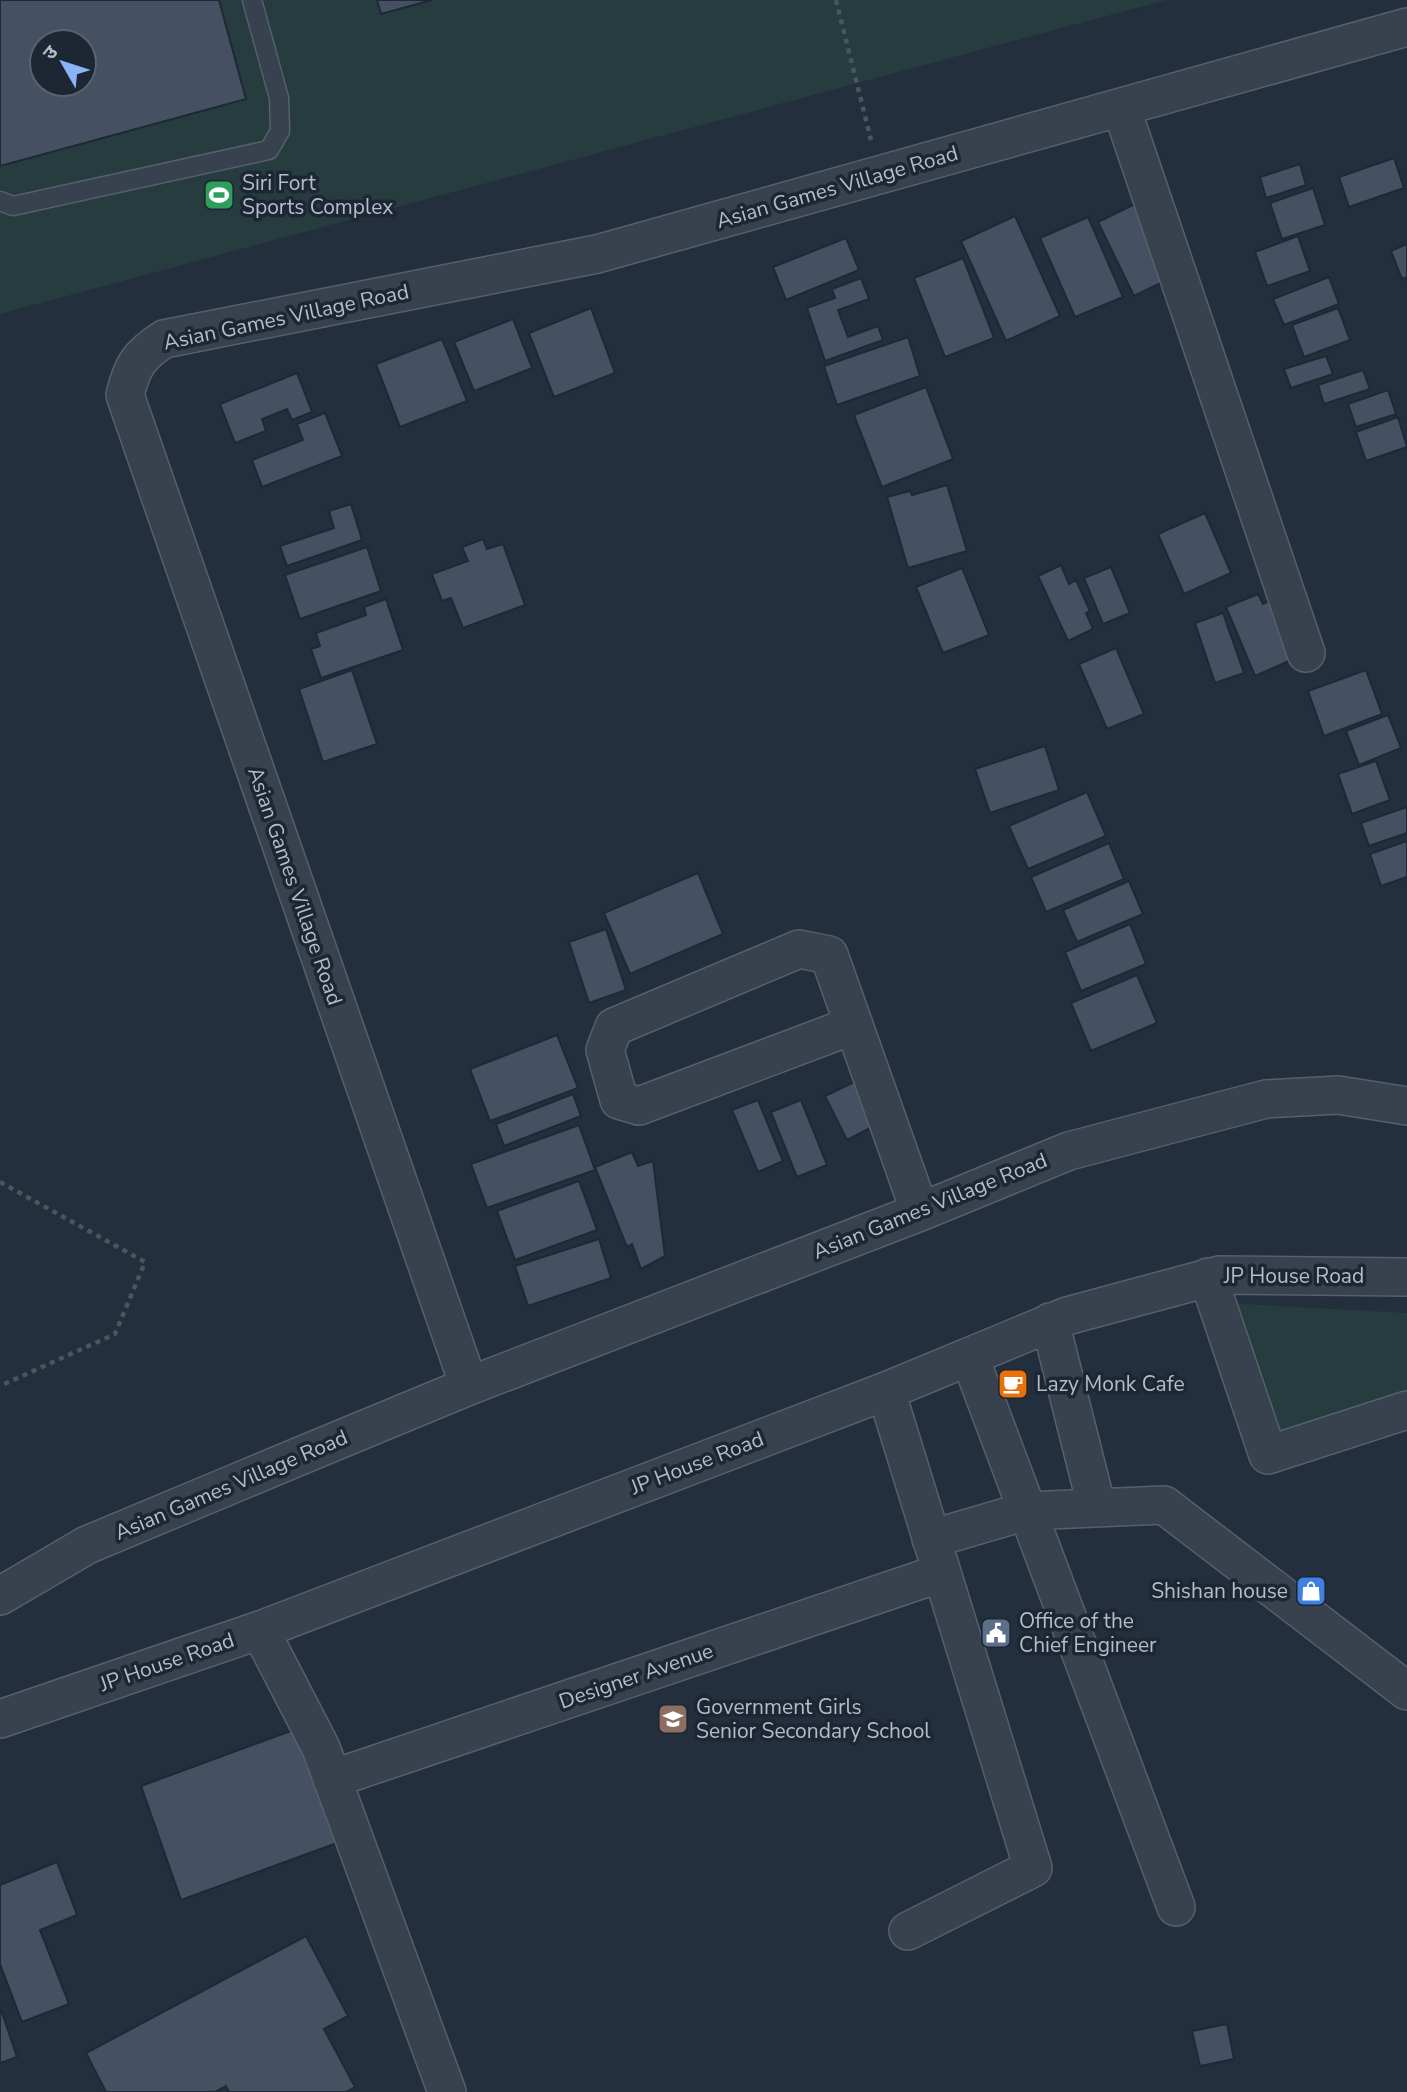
<svg xmlns="http://www.w3.org/2000/svg" width="1407" height="2092" viewBox="0 0 1407 2092" font-family="'Nunito Sans','Noto Sans Devanagari',sans-serif">
  <style>
    .green { fill: #263c3f; fill-rule: evenodd }
    .building { fill: #455162; stroke: #1f2835; stroke-width: 2; fill-rule: evenodd }
    .lines { fill: none; stroke-linecap: round; stroke-linejoin: round }
    .service-casing { stroke: #565f6c; stroke-width: 21 }
    .minor-casing { stroke: #565f6c; stroke-width: 40 }
    .path { stroke: #44595c; stroke-width: 4.5; stroke-dasharray: 5 5; stroke-linecap: butt }
    .service { stroke: #38414e; stroke-width: 18 }
    .minor { stroke: #38414e; stroke-width: 37 }
    .labels { text-anchor: middle; dominant-baseline: central; stroke-width: 7; stroke-linejoin: round; paint-order: stroke }
    .poi-label { font-size: 21px; fill: #b4bcc9; stroke: #1d2633; text-anchor: start }
    .street-label { font-size: 21px; fill: #b4bcc9; stroke: #1d2633 }
  </style>
  <rect width="100%" height="100%" fill="#242f3e"/>
  <path class="green" d="M 0,0 L 1166,0 L 0,314 ZM 42,42 L 84,42 L 84,84 L 42,84 Z
    M 1227,1303 L 1407,1313 L 1407,1396 L 1274,1445 Z"/>
  <path class="building" d="M 0,0 L 219,0 L 246,99 L 0,166 ZM 42,42 L 84,42 L 84,84 L 42,84 Z
    M 377,0 L 432,0 L 381,14 Z
    M 1394,158 L 1404,188 L 1349,207 L 1339,177 Z
    M 1300,164 L 1306,185 L 1266,198 L 1260,177 Z
    M 1313,188 L 1325,225 L 1282,239 L 1270,203 Z
    M 1137,203 L 1173,277 L 1134,296 L 1098,222 Z
    M 1015,216 L 1060,316 L 1006,341 L 961,241 Z
    M 1088,217 L 1123,297 L 1075,317 L 1040,238 Z
    M 1298,236 L 1310,271 L 1267,286 L 1255,252 Z
    M 846,238 L 859,270 L 786,300 L 773,267 Z
    M 1407,244 L 1407,277 L 1402,279 L 1391,251 Z
    M 963,258 L 994,338 L 945,357 L 914,278 Z
    M 1329,277 L 1339,304 L 1284,325 L 1273,299 Z
    M 861,278 L 869,299 L 838,310 L 848,337 L 878,326 L 883,340 L 825,361 L 807,308 L 835,298 L 832,289 Z
    M 591,308 L 615,373 L 554,397 L 529,333 Z
    M 1338,308 L 1350,340 L 1304,357 L 1292,325 Z
    M 513,319 L 532,368 L 474,391 L 454,342 Z
    M 908,337 L 920,376 L 837,405 L 824,366 Z
    M 442,339 L 467,401 L 400,427 L 376,364 Z
    M 1326,356 L 1333,374 L 1291,388 L 1284,369 Z
    M 1363,370 L 1370,389 L 1324,404 L 1318,385 Z
    M 297,373 L 312,412 L 292,420 L 287,409 L 262,419 L 266,431 L 235,443 L 220,404 Z
    M 926,387 L 953,459 L 882,487 L 854,415 Z
    M 1388,390 L 1396,414 L 1356,427 L 1348,404 Z
    M 325,413 L 342,456 L 262,487 L 252,460 L 303,440 L 297,424 Z
    M 1398,417 L 1407,447 L 1366,461 L 1356,432 Z
    M 947,485 L 967,551 L 908,568 L 887,497 L 910,491 L 912,495 Z
    M 351,504 L 362,540 L 287,566 L 280,546 L 334,528 L 329,511 Z
    M 1205,513 L 1231,573 L 1184,594 L 1158,534 Z
    M 483,539 L 487,549 L 503,544 L 525,605 L 463,628 L 451,598 L 442,601 L 432,574 L 468,561 L 462,547 Z
    M 367,547 L 381,591 L 300,619 L 285,575 Z
    M 1061,565 L 1069,584 L 1076,580 L 1090,611 L 1086,613 L 1093,629 L 1068,641 L 1038,576 Z
    M 1111,567 L 1130,613 L 1103,624 L 1084,578 Z
    M 962,568 L 989,635 L 943,653 L 916,587 Z
    M 1258,594 L 1263,604 L 1272,600 L 1298,657 L 1255,676 L 1226,607 Z
    M 386,599 L 403,650 L 321,678 L 311,649 L 320,646 L 316,633 L 366,615 L 364,607 Z
    M 1223,613 L 1244,673 L 1215,683 L 1195,623 Z
    M 1116,648 L 1144,714 L 1107,729 L 1079,664 Z
    M 352,670 L 377,744 L 323,762 L 299,689 Z
    M 1366,670 L 1382,714 L 1324,736 L 1308,691 Z
    M 1388,715 L 1401,748 L 1359,765 L 1346,731 Z
    M 1045,746 L 1059,790 L 990,813 L 975,769 Z
    M 1376,761 L 1390,800 L 1352,814 L 1338,774 Z
    M 1087,792 L 1106,836 L 1028,869 L 1009,826 Z
    M 1407,807 L 1407,833 L 1369,846 L 1361,823 Z
    M 1407,841 L 1407,877 L 1381,886 L 1370,854 Z
    M 1109,843 L 1124,879 L 1046,912 L 1031,877 Z
    M 698,873 L 723,934 L 630,974 L 604,913 Z
    M 1129,881 L 1143,914 L 1077,942 L 1063,910 Z
    M 1130,924 L 1146,964 L 1081,991 L 1065,952 Z
    M 606,929 L 626,990 L 589,1003 L 569,942 Z
    M 1137,975 L 1157,1023 L 1091,1051 L 1071,1003 Z
    M 557,1035 L 578,1088 L 490,1121 L 470,1069 Z
    M 856,1081 L 878,1124 L 847,1140 L 825,1096 Z
    M 573,1094 L 581,1116 L 504,1146 L 496,1124 Z
    M 758,1100 L 783,1161 L 758,1172 L 732,1110 Z
    M 801,1100 L 827,1165 L 797,1177 L 771,1112 Z
    M 579,1125 L 595,1170 L 487,1208 L 471,1164 Z
    M 632,1152 L 638,1166 L 653,1161 L 665,1256 L 641,1269 L 632,1244 L 627,1247 L 595,1167 Z
    M 579,1181 L 597,1230 L 515,1260 L 497,1211 Z
    M 599,1239 L 611,1278 L 528,1306 L 515,1266 Z
    M 296,1729 L 337,1843 L 181,1900 L 141,1786 Z
    M 57,1862 L 77,1915 L 40,1930 L 69,2004 L 22,2022 L 0,1964 L 0,1885 Z
    M 306,1936 L 348,2016 L 324,2029 L 355,2087 L 346,2092 L 229,2092 L 226,2086 L 215,2092 L 106,2092 L 86,2053 Z
    M 0,2007 L 17,2057 L 0,2063 Z
    M 1227,2024 L 1234,2059 L 1200,2066 L 1192,2031 Z"/>
  <g class="lines">
    <g class="service-casing">
      <path id="service" d="M 0,201 L 13,206 L 269,150 L 280,131 L 279,98 L 252,0"/>
    </g>
    <g class="minor-casing">
      <path id="minor" d="M 1121,107 L 1306,653
        M 854,1025 L 639,1106 L 619,1100 L 605,1050 L 614,1027 L 799,949 L 829,955 L 920,1212
        M 1208,1277 L 1268,1455 L 1407,1410
        M 1050,1322 L 1097,1508
        M 970,1358 L 1176,1907
        M 469,1386 L 125,395 C 132,366 139,355 164,339 L 597,254 L 1407,27
        M 886,1391 L 1033,1868 L 908,1931
        M 931,1539 L 1026,1511 L 1164,1505 L 1407,1691
        M 0,1596 L 87,1545 L 300,1456 L 469,1386 L 920,1212 L 1069,1151 L 1266,1099 L 1338,1095 L 1407,1106
        M 260,1630 L 321,1748 L 447,2092
        M 0,1719 L 260,1630 L 886,1391 L 1067,1316 L 1219,1275 L 1407,1277
        M 332,1779 L 941,1573"/>
    </g>
    <path class="path" d="M 836,0 L 871,140
      M 0,1182 L 145,1262 L 115,1334 L 0,1386"/>
    <use href="#service" class="service"/>
    <use href="#minor" class="minor"/>
  </g>
  <defs>
    <g id="stadium-square" transform="scale(1.575)"><rect x="-9" y="-9" width="18" height="18" rx="4" fill="#2e9e5b" stroke="#1d2633"/><path d="M0-5a6.5 5 0 1 0 0 10a6.5 5 0 1 0 0-10ZM-3.5-1.8h7v3.6h-7Z" fill="#fff"/></g>
    <g id="cafe-square" transform="scale(1.575)"><rect x="-9" y="-9" width="18" height="18" rx="4" fill="#e8710a" stroke="#1d2633"/><path d="M-5.5-4.5H6V0H3Q3 3.5 0 3.5H-2.5Q-5.5 3.5-5.5 0ZM3-3.2v2h1.7v-2ZM-6 4.5H4V6H-6Z" fill="#fff"/></g>
    <g id="shop-square" transform="scale(1.575)"><rect x="-9" y="-9" width="18" height="18" rx="4" fill="#3f7fe0" stroke="#1d2633"/><path d="M-5-2.5h2.3a2.7 3.5 0 0 1 5.4 0H5L5.5 6h-11ZM-1.5-2.5h3a1.5 2.3 0 0 0-3 0Z" fill="#fff"/></g>
    <g id="civic-square" transform="scale(1.575)"><rect x="-9" y="-9" width="18" height="18" rx="4" fill="#5c6f8a" stroke="#1d2633"/><path d="M-.6-6.5H3V-4.5H.6V-3L4-1V1h2V6H-6V1h2V-1L-.6-3ZM-1.2 2.5V6h2.4V2.5Z" fill="#fff"/></g>
    <g id="school-square" transform="scale(1.575)"><rect x="-9" y="-9" width="18" height="18" rx="4" fill="#8d6e63" stroke="#1d2633"/><path d="M0-5L7-2L0 1L-7-2ZM-4 1L0 2.5L4 1V4Q0 6-4 4Z" fill="#fff"/></g>
  </defs>
  <g fill-rule="evenodd">
    <use href="#stadium-square" x="219" y="195"/>
    <use href="#cafe-square" x="1013" y="1384"/>
    <use href="#shop-square" x="1311" y="1591"/>
    <use href="#civic-square" x="996" y="1633"/>
    <use href="#school-square" x="673" y="1719"/>
  </g>
  <g class="labels">
    <g class="poi-label">
      <text x="242" y="183">Siri Fort<tspan x="242" dy="24">Sports Complex</tspan></text>
      <text x="1036" y="1384">Lazy Monk Cafe</text>
      <text x="1288" y="1591" text-anchor="end">Shishan house</text>
      <text x="1019" y="1621">Office of the<tspan x="1019" dy="24">Chief Engineer</tspan></text>
      <text x="696" y="1707">Government Girls<tspan x="696" dy="24">Senior Secondary School</tspan></text>
    </g>
    <g class="street-label">
      <text transform="translate(837 187) rotate(-16)">Asian Games Village Road</text>
      <text transform="translate(286 317) rotate(-12)">Asian Games Village Road</text>
      <text transform="translate(295 886) rotate(71)">Asian Games Village Road</text>
      <text transform="translate(930 1206) rotate(-22)">Asian Games Village Road</text>
      <text x="1294" y="1276">JP House Road</text>
      <text transform="translate(697 1463) rotate(-21)">JP House Road</text>
      <text transform="translate(231 1485) rotate(-23)">Asian Games Village Road</text>
      <text transform="translate(167 1662) rotate(-19)">JP House Road</text>
      <text transform="translate(636 1676) rotate(-19)">Designer Avenue</text>
    </g>
  </g>
  <g transform="translate(63 63) rotate(309)"><circle r="33" fill="#1d2633" stroke="#59626f" stroke-width="2"/>
  <path d="M0-5L12 26L0 18L-12 26Z" fill="#8ab4f8"/>
  <text y="-10" font-size="19" font-weight="bold" text-anchor="middle" fill="#b4bcc9">उ</text>
  </g>
</svg>
